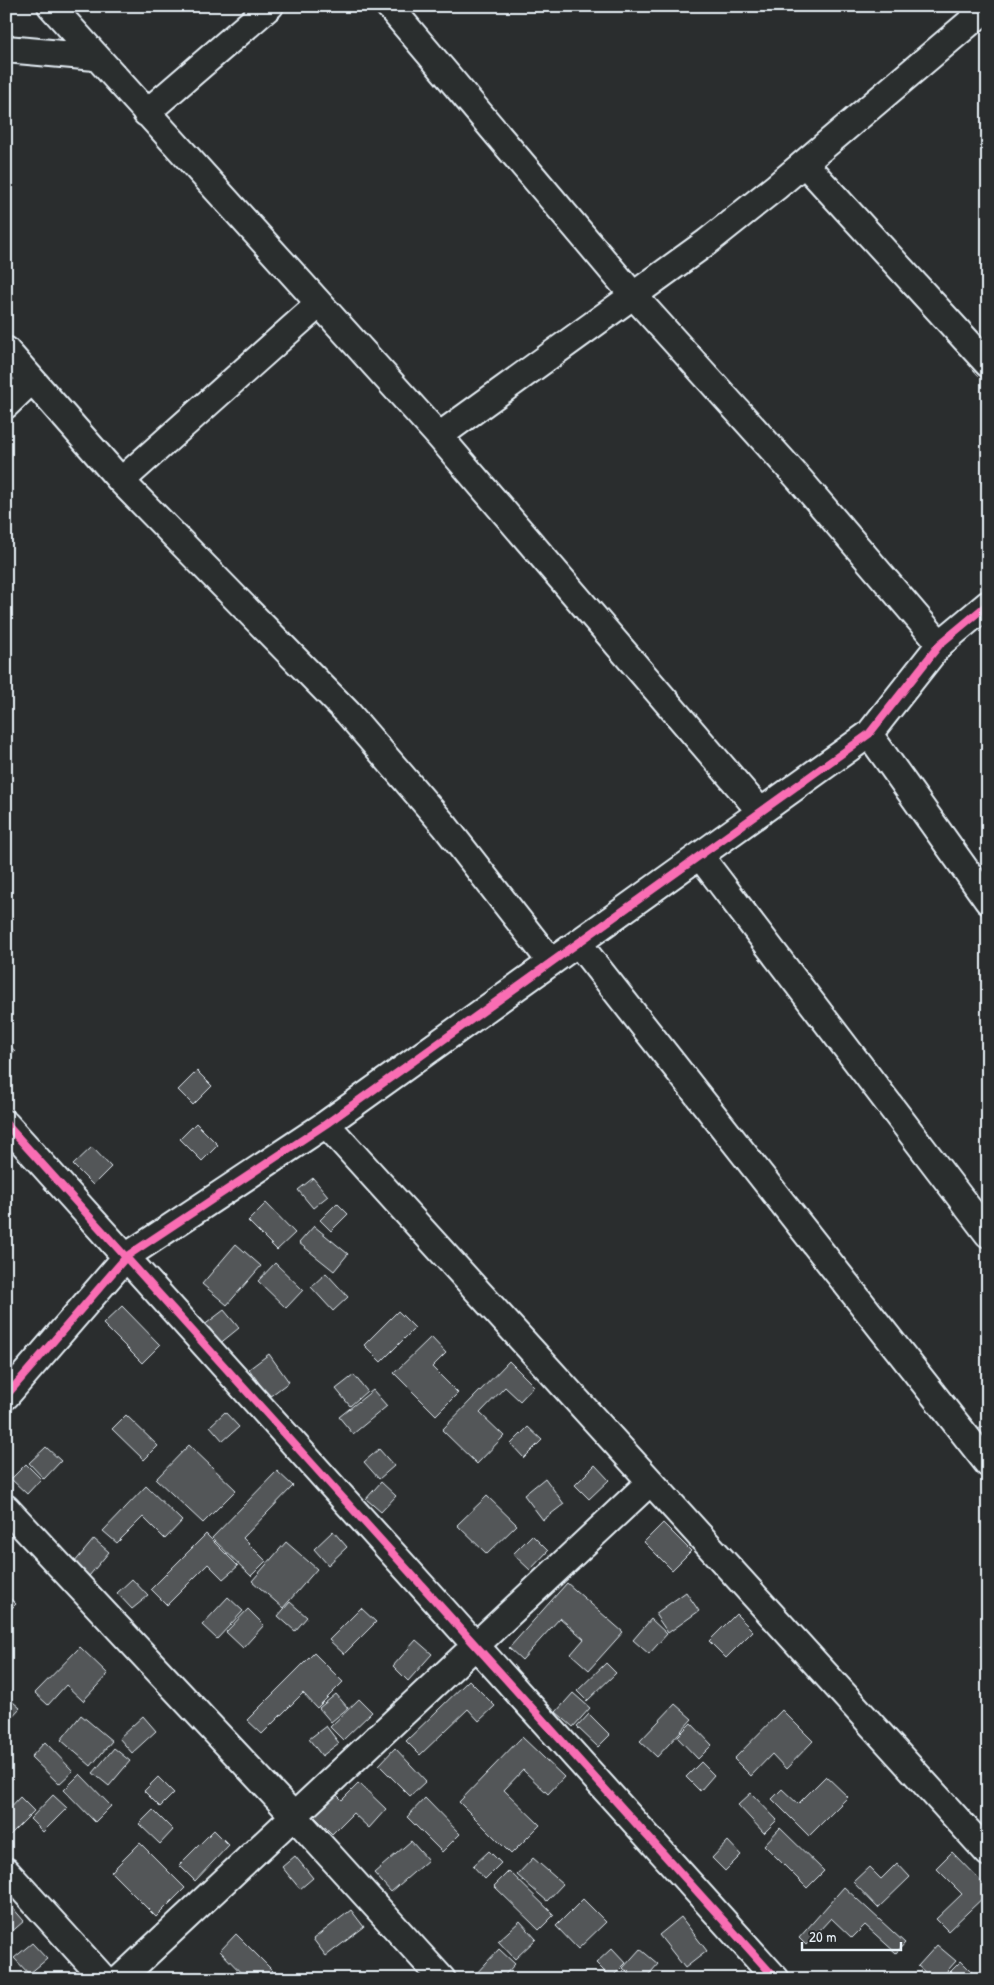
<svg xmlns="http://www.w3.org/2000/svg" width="994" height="1985" viewBox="0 0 994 1985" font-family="'Patrick Hand',sans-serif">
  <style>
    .building { fill: #535759; stroke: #e8f1f8 }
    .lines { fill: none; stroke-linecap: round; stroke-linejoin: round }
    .minor-casing { stroke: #e8f1f8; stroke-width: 30 }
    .minor { stroke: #2a2d2e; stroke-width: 26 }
    .cycleway-casing { stroke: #2a2d2e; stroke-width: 11 }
    .cycleway { stroke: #f96db3; stroke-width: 8 }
  </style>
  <rect width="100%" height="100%" fill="#2a2d2e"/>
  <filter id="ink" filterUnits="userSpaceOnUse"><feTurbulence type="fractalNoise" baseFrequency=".02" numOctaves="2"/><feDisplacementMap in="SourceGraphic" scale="10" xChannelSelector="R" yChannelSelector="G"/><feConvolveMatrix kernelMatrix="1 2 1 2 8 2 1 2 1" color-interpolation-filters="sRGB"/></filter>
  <g filter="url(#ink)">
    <path class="building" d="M 6,1041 L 15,1051 L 6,1060 Z
      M 197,1071 L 212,1086 L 193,1105 L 178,1090 Z
      M 196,1123 L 218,1145 L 202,1161 L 180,1139 Z
      M 92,1147 L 111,1167 L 93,1185 L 73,1165 Z
      M 313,1178 L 328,1196 L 313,1208 L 298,1190 Z
      M 266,1203 L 295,1233 L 277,1250 L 248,1221 Z
      M 337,1203 L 348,1214 L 331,1231 L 320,1220 Z
      M 314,1226 L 348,1254 L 334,1271 L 299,1243 Z
      M 236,1244 L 261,1266 L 227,1305 L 202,1284 Z
      M 275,1263 L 303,1290 L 286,1308 L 258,1281 Z
      M 326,1273 L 348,1297 L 333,1311 L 311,1287 Z
      M 122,1306 L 160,1345 L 142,1363 L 103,1324 Z
      M 224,1310 L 239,1328 L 218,1345 L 203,1326 Z
      M 398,1311 L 415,1328 L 381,1362 L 364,1345 Z
      M 431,1337 L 446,1353 L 432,1367 L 458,1393 L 436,1415 L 394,1373 Z
      M 269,1354 L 289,1382 L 269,1397 L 249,1369 Z
      M 509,1361 L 534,1386 L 520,1401 L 505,1387 L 480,1413 L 504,1436 L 477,1464 L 442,1430 Z
      M 354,1375 L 367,1391 L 350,1406 L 336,1389 Z
      M 373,1390 L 387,1406 L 353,1434 L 339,1417 Z
      M 225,1412 L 239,1427 L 223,1441 L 210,1426 Z
      M 126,1415 L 158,1446 L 144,1460 L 112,1429 Z
      M 528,1427 L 542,1440 L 524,1458 L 511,1444 Z
      M 189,1445 L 236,1490 L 203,1523 L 156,1479 Z
      M 46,1447 L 61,1461 L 44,1479 L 29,1463 Z
      M 379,1449 L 394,1466 L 379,1479 L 364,1462 Z
      M 26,1464 L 41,1479 L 27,1494 L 11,1479 Z
      M 595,1465 L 609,1480 L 589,1499 L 575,1485 Z
      M 277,1471 L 293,1486 L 243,1538 L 266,1561 L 251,1576 L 212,1538 Z
      M 545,1478 L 564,1504 L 543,1520 L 524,1495 Z
      M 381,1482 L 396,1496 L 381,1512 L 366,1499 Z
      M 146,1486 L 182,1521 L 165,1539 L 143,1517 L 117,1543 L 103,1531 Z
      M 487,1496 L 517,1525 L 487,1554 L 457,1525 Z
      M 663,1523 L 691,1551 L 672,1570 L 644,1542 Z
      M 333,1531 L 347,1547 L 328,1565 L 314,1549 Z
      M 206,1534 L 238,1566 L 223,1579 L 208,1564 L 167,1605 L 151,1589 Z
      M 532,1535 L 548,1551 L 530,1570 L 513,1554 Z
      M 94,1539 L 109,1552 L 89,1576 L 74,1563 Z
      M 286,1542 L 317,1569 L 283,1608 L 252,1581 Z
      M 132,1579 L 148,1596 L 132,1609 L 117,1593 Z
      M 567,1583 L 623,1632 L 589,1670 L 571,1654 L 584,1639 L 560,1618 L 522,1660 L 509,1648 Z
      M 686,1592 L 699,1611 L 668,1633 L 655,1614 Z
      M 6,1594 L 16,1604 L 6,1614 Z
      M 228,1597 L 243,1611 L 217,1639 L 202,1625 Z
      M 290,1602 L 307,1617 L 295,1631 L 278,1616 Z
      M 361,1608 L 376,1622 L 344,1654 L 329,1640 Z
      M 248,1609 L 264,1625 L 243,1648 L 226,1632 Z
      M 736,1614 L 753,1631 L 726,1658 L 709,1641 Z
      M 651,1619 L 667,1634 L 649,1654 L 633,1640 Z
      M 416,1640 L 432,1654 L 408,1681 L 393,1666 Z
      M 80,1647 L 108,1674 L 83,1701 L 66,1685 L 48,1705 L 35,1693 Z
      M 314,1653 L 343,1682 L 317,1708 L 303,1693 L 262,1734 L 247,1720 Z
      M 606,1663 L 616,1673 L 587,1701 L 577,1691 Z
      M 469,1680 L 495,1706 L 479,1721 L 468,1709 L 420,1755 L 406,1741 Z
      M 573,1693 L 590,1708 L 573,1727 L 556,1712 Z
      M 336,1694 L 348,1708 L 331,1722 L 319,1708 Z
      M 6,1696 L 20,1708 L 6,1723 Z
      M 359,1699 L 372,1712 L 343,1740 L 330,1727 Z
      M 675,1704 L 692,1719 L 657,1757 L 640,1741 Z
      M 782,1710 L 813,1741 L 786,1769 L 772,1754 L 751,1776 L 734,1759 Z
      M 589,1714 L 610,1735 L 598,1747 L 577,1727 Z
      M 81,1715 L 112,1741 L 91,1766 L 61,1740 Z
      M 143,1716 L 156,1731 L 132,1753 L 119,1738 Z
      M 691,1723 L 712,1745 L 698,1759 L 677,1737 Z
      M 326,1726 L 339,1743 L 322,1756 L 309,1739 Z
      M 522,1737 L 564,1777 L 548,1794 L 523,1770 L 504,1790 L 540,1825 L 511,1854 L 459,1802 Z
      M 45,1742 L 73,1771 L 59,1784 L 31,1757 Z
      M 114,1748 L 130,1761 L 109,1786 L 93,1773 Z
      M 395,1748 L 426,1781 L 410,1796 L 379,1765 Z
      M 701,1762 L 714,1775 L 700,1791 L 686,1777 Z
      M 80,1774 L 111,1806 L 95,1822 L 64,1790 Z
      M 826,1776 L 848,1797 L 809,1836 L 772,1799 L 782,1789 L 798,1804 Z
      M 158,1777 L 174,1793 L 160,1807 L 144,1791 Z
      M 359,1783 L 386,1809 L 369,1828 L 353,1813 L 332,1834 L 312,1814 L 334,1792 L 342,1800 Z
      M 751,1793 L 777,1820 L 764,1833 L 738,1805 Z
      M 53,1795 L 67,1808 L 43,1832 L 30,1819 Z
      M 20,1797 L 34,1811 L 6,1839 L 6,1812 Z
      M 425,1798 L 460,1834 L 442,1852 L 407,1817 Z
      M 153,1810 L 173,1830 L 160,1844 L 139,1824 Z
      M 780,1828 L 824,1871 L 807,1888 L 764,1845 Z
      M 214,1830 L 229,1845 L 195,1881 L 179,1865 Z
      M 411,1841 L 428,1860 L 391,1892 L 374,1873 Z
      M 728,1841 L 741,1855 L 725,1871 L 712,1858 Z
      M 140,1843 L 185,1888 L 156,1917 L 111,1872 Z
      M 489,1851 L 501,1863 L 485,1879 L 473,1866 Z
      M 952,1852 L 988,1889 L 988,1893 L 948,1931 L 936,1919 L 962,1894 L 936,1868 Z
      M 295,1856 L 313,1878 L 300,1889 L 282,1867 Z
      M 533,1858 L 563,1884 L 547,1901 L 517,1875 Z
      M 897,1863 L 910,1877 L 878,1908 L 853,1882 L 869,1867 L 881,1879 Z
      M 509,1871 L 554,1915 L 539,1930 L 494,1886 Z
      M 844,1887 L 905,1943 L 896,1953 L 865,1925 L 852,1938 L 831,1918 L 806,1945 L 799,1938 Z
      M 583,1899 L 606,1922 L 578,1949 L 556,1926 Z
      M 12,1907 L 24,1921 L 8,1935 L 6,1911 Z
      M 351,1910 L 364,1927 L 326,1956 L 313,1939 Z
      M 681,1917 L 707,1951 L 685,1968 L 659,1935 Z
      M 520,1921 L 536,1939 L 515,1959 L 498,1941 Z
      M 236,1934 L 273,1971 L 265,1979 L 247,1979 L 220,1951 Z
      M 32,1943 L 47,1959 L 29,1974 L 14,1958 Z
      M 937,1945 L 956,1961 L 940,1979 L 933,1979 L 918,1966 Z
      M 612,1948 L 626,1963 L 611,1978 L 596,1963 Z
      M 499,1949 L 515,1964 L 501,1979 L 477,1979 L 474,1976 Z
      M 640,1949 L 658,1964 L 645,1979 L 635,1979 L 623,1968 Z
      M 961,1961 L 978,1978 L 943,1979 Z"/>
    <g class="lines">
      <g class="minor-casing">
        <path id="minor" d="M 51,6 L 439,436 L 761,812
          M 389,6 L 633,295 L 800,480 L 940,644
          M 6,49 L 95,57
          M 146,113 L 270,6
          M 804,163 L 988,364
          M 6,350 L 121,481 L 348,713 L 445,826 L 551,962
          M 6,405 L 32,380
          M 439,436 L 707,242 L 776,187 L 988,7
          M 121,481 L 319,304
          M 869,734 L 988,901
          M 700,856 L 988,1234
          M 578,943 L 988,1464
          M 6,1124 L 776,1979
          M 326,1124 L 988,1853
          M 6,1396 L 127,1256 L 326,1124 L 869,734 L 940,644 L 988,604
          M 6,1508 L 294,1816 L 442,1979
          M 6,1871 L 104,1979
          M 120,1979 L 650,1482"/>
      </g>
      <use href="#minor" class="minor"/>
      <g class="cycleway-casing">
        <path id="cycleway" d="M 6,1124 L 776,1979
          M 6,1396 L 127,1256 L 326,1124 L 869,734 L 940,644 L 988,604"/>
      </g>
      <use href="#cycleway" class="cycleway"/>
    </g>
  </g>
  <rect width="994" height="1985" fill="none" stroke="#2a2d2e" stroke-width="25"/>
  <rect x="12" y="12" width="969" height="1960" fill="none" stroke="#e8f1f8" stroke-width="2" filter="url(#ink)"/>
  <path d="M802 1942v8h99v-8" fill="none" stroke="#e8f1f8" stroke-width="2.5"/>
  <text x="809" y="1942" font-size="15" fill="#e8f1f8" stroke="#2a2d2e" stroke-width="4" paint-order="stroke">20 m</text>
</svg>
